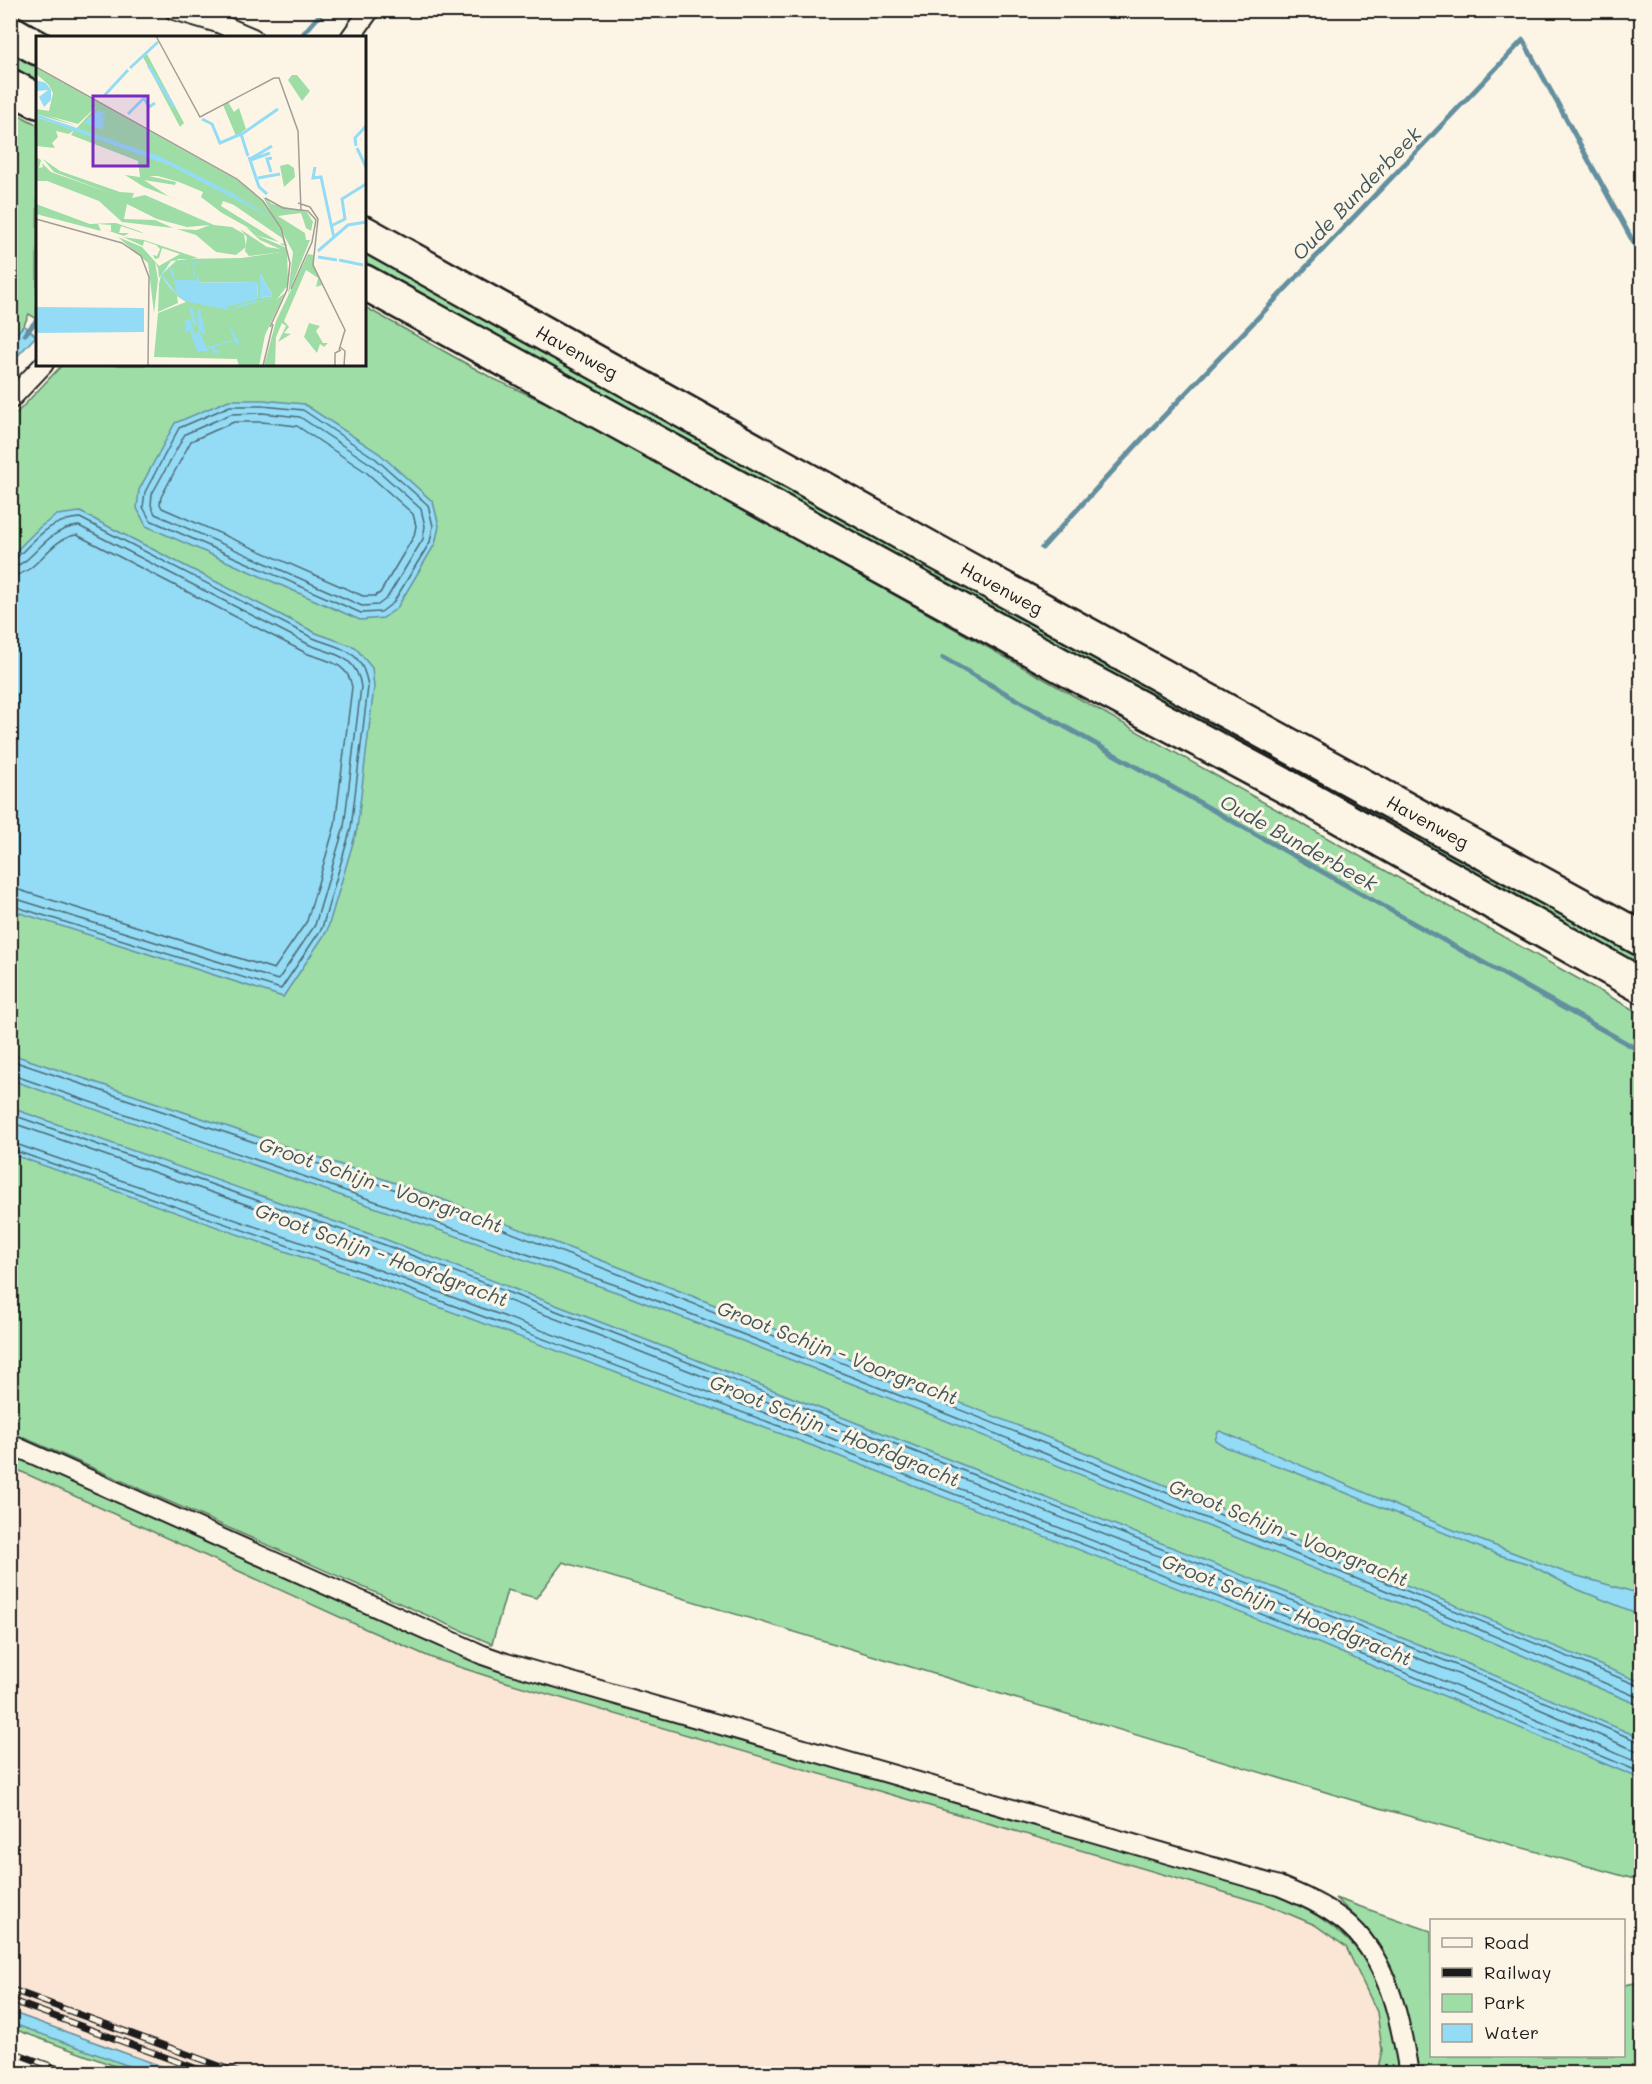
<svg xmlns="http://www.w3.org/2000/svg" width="1652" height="2084" viewBox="0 0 1652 2084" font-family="Mali,sans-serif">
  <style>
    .built { fill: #fbe5d5 }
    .green { fill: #9edda6; stroke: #5d7c61; stroke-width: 1.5 }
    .water { fill: #94dcf6; stroke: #648f9f; stroke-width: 1.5 }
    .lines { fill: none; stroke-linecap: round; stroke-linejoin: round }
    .shore { stroke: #4c6973; stroke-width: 1.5 }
    .stream { stroke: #648f9f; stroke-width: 5 }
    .street-casing { stroke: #1c1c1c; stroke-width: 22 }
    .highway-casing { stroke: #1c1c1c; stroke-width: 38 }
    .street { stroke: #fcf5e5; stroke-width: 18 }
    .highway { stroke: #fcf5e5; stroke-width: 33 }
    .rail-casing { stroke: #1c1c1c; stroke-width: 7 }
    .rail { stroke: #fcf5e5; stroke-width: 4.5; stroke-dasharray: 14; stroke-linecap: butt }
    .labels { text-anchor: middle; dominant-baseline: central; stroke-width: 6; stroke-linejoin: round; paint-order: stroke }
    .street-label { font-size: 18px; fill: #1c1c1c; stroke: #fcf5e5 }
    .water-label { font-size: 20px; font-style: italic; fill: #40565d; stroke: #fcf5e5 }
    .inset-river { fill: none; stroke: #94dcf6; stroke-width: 3 }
    .inset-road { fill: none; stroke: #a29e95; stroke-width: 1.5 }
    .view { fill: #7b2cbf; fill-opacity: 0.15; stroke: #7b2cbf; stroke-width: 3 }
    .inset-edge { fill: none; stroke: #1c1c1c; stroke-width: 3 }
  </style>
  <rect width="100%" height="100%" fill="#fcf5e5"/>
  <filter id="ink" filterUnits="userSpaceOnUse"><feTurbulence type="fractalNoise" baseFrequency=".0167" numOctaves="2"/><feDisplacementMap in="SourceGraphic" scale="12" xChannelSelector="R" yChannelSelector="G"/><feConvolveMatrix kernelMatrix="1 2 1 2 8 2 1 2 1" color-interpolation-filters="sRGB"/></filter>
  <g filter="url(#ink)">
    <path class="built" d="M 10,1467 L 368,1630 L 432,1658 L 496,1679 L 1268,1905 L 1315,1925 L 1346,1947 L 1377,2012 L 1382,2050 L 1377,2073 L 180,2073 L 11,2012 Z"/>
    <path class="green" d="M 10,49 L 37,64 L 37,81 L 11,66 Z
      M 10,110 L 38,125 L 37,319 L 29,314 L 24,325 L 11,340 Z
      M 364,246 L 1641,953 L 1641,971 L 365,262 Z
      M 365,307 L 492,378 L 577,417 L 1641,1014 L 1641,1881 L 1362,1803 L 563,1562 L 536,1598 L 507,1590 L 492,1644 L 11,1432 L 10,420 L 62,365 L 364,364 Z
      M 11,1450 L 426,1638 L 1267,1891 C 1325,1914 1367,1944 1388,2005 C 1395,2027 1398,2051 1403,2073 L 1377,2073 L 1382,2050 L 1377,2012 L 1346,1947 L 1315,1925 L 1268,1905 L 496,1679 L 432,1658 L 368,1630 L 11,1467 Z
      M 1335,1898 L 1431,1931 L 1432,2056 L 1624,2056 L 1624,1985 L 1641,1982 L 1641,2073 L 1420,2073 L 1407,2021 L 1374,1941 L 1356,1917 Z
      M 10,2012 L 180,2073 L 134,2073 L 11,2028 Z"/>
    <path class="water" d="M 24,325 L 36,336 L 11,363 L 11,340 Z
      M 229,400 L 263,400 L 304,404 L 380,454 L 433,502 L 439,526 L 435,544 L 397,608 L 383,618 L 360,620 L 146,526 L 137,508 L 139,490 L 175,423 Z
      M 80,512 L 316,633 L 355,647 L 372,668 L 374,687 L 357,829 L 327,931 L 283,997 L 11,910 L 11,556 L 40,527 L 57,515 Z
      M 11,1054 L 431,1195 L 637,1274 L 1104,1460 L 1641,1682 L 1641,1706 L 1409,1607 L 932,1415 L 622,1294 L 11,1080 Z
      M 11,1108 L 387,1240 L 626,1332 L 1468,1664 L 1641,1738 L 1641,1779 L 1318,1643 L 795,1439 L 347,1273 L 11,1154 Z
      M 1220,1431 L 1451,1529 L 1567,1573 L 1641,1594 L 1641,1615 L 1574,1588 L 1529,1564 L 1496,1554 L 1292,1471 L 1226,1447 L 1215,1440 L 1218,1432 Z
      M 11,2012 L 180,2073 L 148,2073 L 11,2023 Z"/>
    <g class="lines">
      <path class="shore" d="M 230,406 L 263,406 L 303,410 L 376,459 L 428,505 L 433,526 L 430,542 L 393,603 L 381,612 L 361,613 L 150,520 L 143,507 L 145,492 L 179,428 Z
        M 262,413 L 300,417 L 372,465 L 421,509 L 425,526 L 423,539 L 387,598 L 378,605 L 362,606 L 155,514 L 151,505 L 152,494 L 185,434 L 231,414 Z
        M 234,422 L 262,422 L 297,426 L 366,472 L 413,514 L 416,526 L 414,536 L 380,593 L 375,596 L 363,596 L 162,508 L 160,504 L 161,497 L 191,441 Z
        M 10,560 L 16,558 C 37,538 49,520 80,518 L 313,638 C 344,650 363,650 368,687 L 351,828 L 322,928 L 281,989 L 10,905
        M 10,567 C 33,566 43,529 79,526 L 310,645 C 336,655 357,656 361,687 L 344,827 L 315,925 L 278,980 L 10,897
        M 10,576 C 38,575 48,538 77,535 L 306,653 C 326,661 348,662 352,687 L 335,825 L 307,921 L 274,969 L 19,890 L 10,888
        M 10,1060 L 429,1201 L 634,1280 L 1101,1466 L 1642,1687
        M 10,1074 L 624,1288 L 934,1409 L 1412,1601 L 1642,1699
        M 10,1114 L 385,1245 L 624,1337 L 1466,1669 L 1642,1743
        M 10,1122 L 382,1252 L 621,1344 L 1463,1676 L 1634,1750 L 1642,1751
        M 10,1142 L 352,1260 L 800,1426 L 1323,1631 L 1642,1764
        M 10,1149 L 349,1267 L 798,1433 L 1320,1637 L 1642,1773"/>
      <path class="stream" d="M 304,33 L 324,10
        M 25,334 L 38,319
        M 1042,548 L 1142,439 L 1523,40 L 1642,258
        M 943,658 L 1642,1052"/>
      <g class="street-casing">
        <path id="street" d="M 174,10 L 218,23 L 253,38
          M 350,38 L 370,10
          M 10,400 L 44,364
          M 10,1444 L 483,1655 L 506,1663 L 1279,1886 C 1306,1897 1337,1911 1357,1933 C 1391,1971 1401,2025 1409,2074"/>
      </g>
      <g class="highway-casing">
        <g id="highway">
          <path d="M 10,32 L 38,48"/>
          <path d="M 10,86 L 38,101"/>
          <path id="s1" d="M 364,233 L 931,549 L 1642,939"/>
          <path d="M 364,282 L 1080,676 L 1289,788 L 1642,986"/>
        </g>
      </g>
      <use href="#street" class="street"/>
      <use href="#highway" class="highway"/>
      <g class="rail-casing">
        <path id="rail" d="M 10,1989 L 241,2074
          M 10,2000 L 211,2074
          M 10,2051 L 72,2074"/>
      </g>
      <use href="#rail" class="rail"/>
    </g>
  </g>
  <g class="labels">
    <g class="street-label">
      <text stroke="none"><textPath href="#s1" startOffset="244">Havenweg</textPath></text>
      <text stroke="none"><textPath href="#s1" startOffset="730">Havenweg</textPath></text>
      <text stroke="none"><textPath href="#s1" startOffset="1216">Havenweg</textPath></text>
    </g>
    <g class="water-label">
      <text transform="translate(1356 193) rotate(-46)">Oude Bunderbeek</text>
      <text transform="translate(1299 842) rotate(29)">Oude Bunderbeek</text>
      <text transform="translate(381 1184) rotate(19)">Groot Schijn - Voorgracht</text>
      <text transform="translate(382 1254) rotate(20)">Groot Schijn - Hoofdgracht</text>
      <text transform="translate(838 1352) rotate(21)">Groot Schijn - Voorgracht</text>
      <text transform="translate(835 1430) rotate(22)">Groot Schijn - Hoofdgracht</text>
      <text transform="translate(1289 1532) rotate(22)">Groot Schijn - Voorgracht</text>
      <text transform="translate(1287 1609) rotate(22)">Groot Schijn - Hoofdgracht</text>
    </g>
  </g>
  <g transform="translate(36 36)">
    <rect width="330" height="330" fill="#fcf5e5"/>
    <path d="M 111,18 L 148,87 L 144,91 L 107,21 ZM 0,32 L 203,145 L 227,165 L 242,187 L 251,210 L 246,209 L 244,207 L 248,208 L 246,202 L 198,169 L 187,165 L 185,170 L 243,206 L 220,199 L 251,212 L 252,249 L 241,263 L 249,257 L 229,299 L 223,330 L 203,330 L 201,323 L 118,321 L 122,277 L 150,266 L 141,260 L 142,267 L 122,276 L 123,248 L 125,239 L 135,253 L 144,261 L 125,239 L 142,223 L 206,222 L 245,216 L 213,220 L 209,215 L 211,201 L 204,193 L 231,211 L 244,213 L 224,204 L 210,191 L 222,197 L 186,177 L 165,161 L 167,156 L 143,146 L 122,140 L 113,140 L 140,146 L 139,149 L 108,144 L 132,160 L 171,175 L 108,151 L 89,139 L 104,141 L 102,125 L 35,99 L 38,94 L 33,98 L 20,95 L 22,101 L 16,107 L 19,112 L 0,110 L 0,81 L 39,94 L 61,70 L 42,88 L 13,80 L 41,90 L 0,78 L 0,73 L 13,75 L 17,57 L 12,48 L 0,38 ZM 224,238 L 236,258 L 236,260 L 224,262 ZM 139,247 L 221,246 L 222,262 L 190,270 L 150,263 ZM 256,39 L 261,39 L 274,55 L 266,65 L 252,44 ZM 192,66 L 198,76 L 203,72 L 210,93 L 200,100 L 187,69 ZM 0,121 L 5,124 L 3,132 L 7,131 L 6,127 L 15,136 L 74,157 L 18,136 L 7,123 L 24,135 L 84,156 L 98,157 L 96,162 L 109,159 L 178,189 L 196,191 L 208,198 L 210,211 L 200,219 L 180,216 L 160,199 L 141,193 L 161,194 L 174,189 L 151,191 L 121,183 L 91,168 L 88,183 L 119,184 L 137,192 L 86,186 L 63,165 L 11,145 L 0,145 ZM 252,128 L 258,132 L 259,141 L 248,151 L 244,130 ZM 227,161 L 236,168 L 271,176 L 278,187 L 271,178 L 277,185 L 275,195 L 270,192 L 265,177 L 242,180 L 269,197 L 270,204 L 274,204 L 252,258 L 257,216 ZM 0,168 L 54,188 L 77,187 L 80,187 L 103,195 L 109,198 L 85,190 L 83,197 L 93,197 L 88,200 L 67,193 L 75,196 L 75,189 L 62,188 L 65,195 L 0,178 ZM 82,201 L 106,211 L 123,230 L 144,218 L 126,212 L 123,222 L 119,223 L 117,219 L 121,220 L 124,213 L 120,209 L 108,205 L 107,210 L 87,201 L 108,204 L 162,222 L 135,225 L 123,242 L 122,232 L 119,226 L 122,244 L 118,277 L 112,227 ZM 272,218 L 278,219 L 277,227 L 286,249 L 280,251 L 282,242 L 270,234 L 248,285 L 253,291 L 248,297 L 255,298 L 242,306 L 250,290 L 246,287 L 240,301 L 239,330 L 228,330 L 240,285 ZM 273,287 L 284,290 L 280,295 L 287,307 L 292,307 L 288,311 L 284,308 L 281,317 L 268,301 Z" fill="#9edda6" fill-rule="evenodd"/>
    <path d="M 0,44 L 10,47 L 15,54 L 15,64 L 8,71 L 3,61 L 12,54 L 1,55 ZM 62,74 L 71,78 L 65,80 L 69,83 L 66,94 L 49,87 ZM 0,78 L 123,120 L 198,158 L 235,180 L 176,148 L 239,184 L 135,130 L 0,81 ZM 174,226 L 162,227 L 162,242 L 162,227 L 157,227 L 157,235 L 159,236 L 158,244 L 157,236 L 156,227 L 152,227 L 152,244 L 151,227 L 147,228 L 147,233 L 146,227 L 139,230 L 135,227 L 132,230 L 138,236 L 138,245 L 132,230 L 126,238 L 141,257 L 139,247 L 221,246 L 222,263 L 190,271 L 194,274 L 208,268 L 239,261 L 195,274 L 182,272 L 149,265 L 137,255 L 125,239 L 129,232 L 132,230 L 135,227 L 139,230 L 146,227 ZM 224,238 L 236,258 L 236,260 L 224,262 ZM 0,271 L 108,272 L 108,296 L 0,297 ZM 154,283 L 159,299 L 163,295 L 170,311 L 198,304 L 193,288 L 206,312 L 199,305 L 179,310 L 178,313 L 187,316 L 178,317 L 175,311 L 171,312 L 173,315 L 161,315 L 154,295 L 142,294 L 150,294 L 149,284 Z" fill="#94dcf6"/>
    <path class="inset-river" d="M 112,29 L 138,71M 94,32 L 122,6M 67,61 L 92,34M 92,78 L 108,62 L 113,71 L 119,67M 166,83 L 176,88 L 184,107 L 205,98 L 212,120M 206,98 L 242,73M 320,110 L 319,102 L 330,90M 321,112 L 330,131M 213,121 L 223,151 L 231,158M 214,123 L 236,110M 215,124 L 234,117M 279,131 L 277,142 L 285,141 L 298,202M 235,136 L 231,123 L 236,122M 222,142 L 244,138M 295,190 L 309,183 L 306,163 L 330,148M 282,215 L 312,189 L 330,186M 282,221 L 301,224M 303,224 L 327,229M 138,245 L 161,246 L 162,242M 155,272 L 159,290M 163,273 L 164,296M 164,280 L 168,298"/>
    <path class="inset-road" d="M 120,0 L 164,81 L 238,42 L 243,42 L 262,95 L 265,175M 0,31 L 201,143 L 227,165 L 245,192 L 254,227 L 251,254 L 234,291M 229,162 L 247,172 L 272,175 L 280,184 L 276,206 L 255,253M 262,167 L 274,171 L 282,183 L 277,229 L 309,294 L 303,314M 0,183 L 86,207 L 105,220 L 113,241 L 112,330M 304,311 L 309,315 L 308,330M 227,330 L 237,288M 299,330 L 299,317 L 305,314"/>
    <path class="view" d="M 57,60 L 112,60 L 112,130 L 57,130 Z"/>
    <rect width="330" height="330" class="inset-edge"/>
  </g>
  <rect width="1652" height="2084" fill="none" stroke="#fcf5e5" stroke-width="36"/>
  <rect x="18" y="18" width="1616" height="2048" fill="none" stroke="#1c1c1c" stroke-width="2" filter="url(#ink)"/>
  <rect x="1430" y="1919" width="195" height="138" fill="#fcf5e5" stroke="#a29e95" stroke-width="1.5"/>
  <rect x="1442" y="1938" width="30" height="9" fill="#fcf5e5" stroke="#a29e95" stroke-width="1.5"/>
  <text x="1484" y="1949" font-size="18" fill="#1c1c1c">Road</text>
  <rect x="1442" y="1968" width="30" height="9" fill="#1c1c1c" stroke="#a29e95" stroke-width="1.5"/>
  <text x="1484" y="1979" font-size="18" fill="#1c1c1c">Railway</text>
  <rect x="1442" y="1994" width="30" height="18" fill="#9edda6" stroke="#a29e95" stroke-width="1.5"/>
  <text x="1484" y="2009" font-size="18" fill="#1c1c1c">Park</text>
  <rect x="1442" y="2024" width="30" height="18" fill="#94dcf6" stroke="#a29e95" stroke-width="1.5"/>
  <text x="1484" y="2039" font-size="18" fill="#1c1c1c">Water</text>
</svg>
